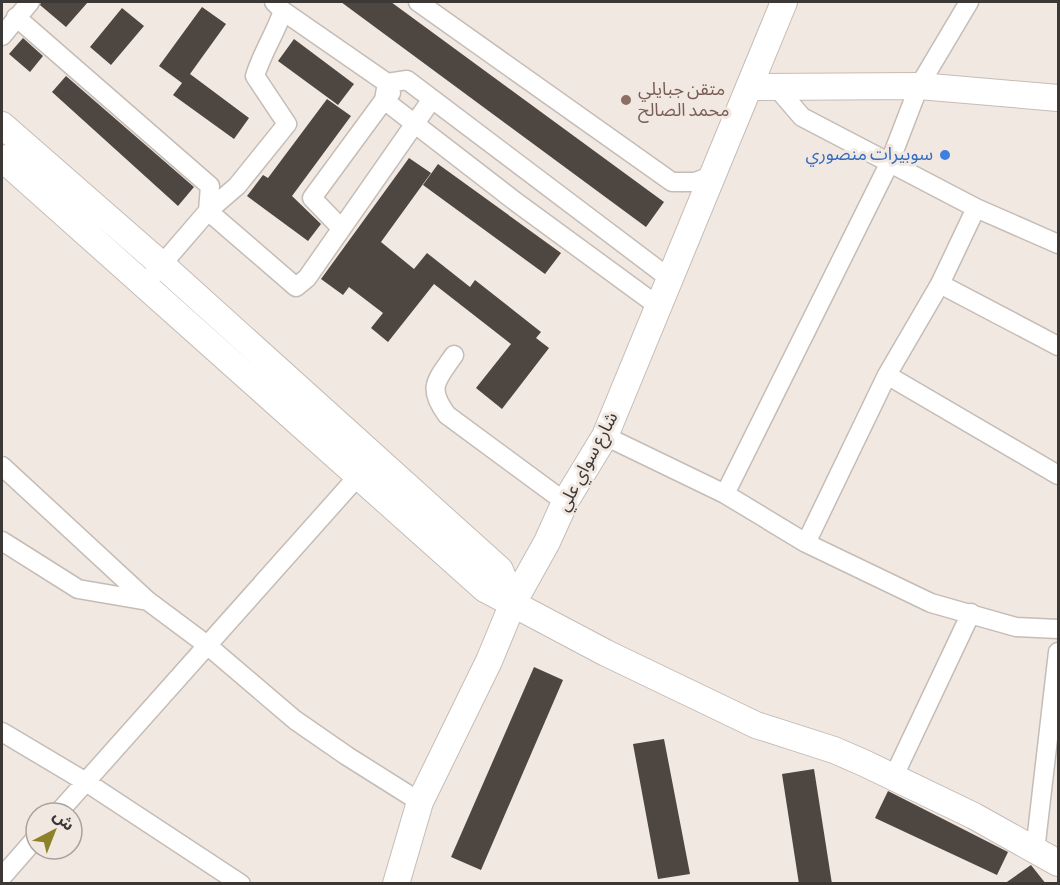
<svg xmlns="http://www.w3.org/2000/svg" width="1060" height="885" viewBox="0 0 1060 885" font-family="'Alegreya Sans','Noto Sans Arabic',sans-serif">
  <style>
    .building { fill: #4d4641 }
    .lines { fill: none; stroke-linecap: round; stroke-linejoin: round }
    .street-casing { stroke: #c5bcb6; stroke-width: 21 }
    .secondary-casing { stroke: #c5bcb6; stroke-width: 28 }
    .street { stroke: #fff; stroke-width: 18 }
    .secondary { stroke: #fff; stroke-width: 26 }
    .education-dot { fill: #8d6e63; stroke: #f2e8e2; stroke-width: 2 }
    .shop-dot { fill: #3f7fe0; stroke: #f2e8e2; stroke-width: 2 }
    .labels { text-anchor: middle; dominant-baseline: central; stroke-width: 6; stroke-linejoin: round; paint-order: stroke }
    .education-label { font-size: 18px; fill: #785e54; stroke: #f2e8e2; text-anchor: start }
    .shop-label { font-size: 18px; fill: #366cbe; stroke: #f2e8e2; text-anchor: end }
    .street-label { font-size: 18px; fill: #3c3835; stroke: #f2e8e2 }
  </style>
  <rect width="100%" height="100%" fill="#f2e8e2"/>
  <path class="building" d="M 41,2 L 88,2 L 66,27 L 40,5 Z
    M 341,2 L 391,2 L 664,202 L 646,227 Z
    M 202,7 L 226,24 L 190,74 L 249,118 L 234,139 L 173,95 L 182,83 L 159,66 Z
    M 122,8 L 144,26 L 111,65 L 90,47 Z
    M 23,38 L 43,56 L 30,72 L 9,54 Z
    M 294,39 L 354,84 L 338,105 L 278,61 Z
    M 66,76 L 194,187 L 178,206 L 52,92 Z
    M 327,99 L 351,116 L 292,196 L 321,224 L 308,241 L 247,196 L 263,175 L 268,178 Z
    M 409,158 L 431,173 L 381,242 L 414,269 L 427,253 L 470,287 L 475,280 L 541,332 L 536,338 L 549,348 L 502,409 L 476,388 L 511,344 L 434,284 L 388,342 L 371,328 L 383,313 L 349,287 L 343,295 L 321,279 Z
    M 438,164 L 561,253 L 545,274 L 423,185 Z
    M 534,667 L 563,680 L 481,870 L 451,857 Z
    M 664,739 L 690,874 L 658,879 L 633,744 Z
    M 814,769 L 832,884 L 799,884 L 782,774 Z
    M 888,791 L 1008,852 L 997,875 L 875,818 Z
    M 1031,865 L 1046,884 L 1004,884 Z"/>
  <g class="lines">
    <g class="street-casing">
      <path id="street" d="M 274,2 L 283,11 L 387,83 L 407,80 L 669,278
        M 418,2 L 672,182 L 695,182 L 711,176
        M 16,17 L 210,186 L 208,211 L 296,287 L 307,278 L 432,99
        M 2,36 L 30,2
        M 387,83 L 384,100 L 516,202 L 658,306
        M 777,88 L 802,117 L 976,208
        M 341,228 L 312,198 L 384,100 L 391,93
        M 145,284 L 208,211 L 237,186 L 287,124 L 255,76 C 262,53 275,34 283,11
        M 940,284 L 1058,346
        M 454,355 C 437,380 426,387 447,415 L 565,502
        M 887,375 L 1058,475
        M 605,436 L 725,494 L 806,543 L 931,603 L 1016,627 L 1058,629
        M 2,466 L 148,601 L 207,645 L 295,720 L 347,756 L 420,802
        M 725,494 L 889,164 L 919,86 L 969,2
        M 2,541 L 78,589 L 148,601
        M 806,543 L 887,375 L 940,284 L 976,208 L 1058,244
        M 2,732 L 86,782 L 241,884
        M 893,778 L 971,613
        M 58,813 L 359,475
        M 1035,851 L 1058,652
        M 2,877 L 36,838"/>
    </g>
    <g class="secondary-casing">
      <path id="secondary" d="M 749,87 L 919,86 L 1058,98
        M 2,125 L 161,264 L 500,570 L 513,603
        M 2,158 L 485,589 L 606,653 L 756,725 L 834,750 L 864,763 L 974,816 L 1058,863
        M 396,884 L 420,802 L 489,661 L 513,603 L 547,542 L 565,502 L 605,436 L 784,2"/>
    </g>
    <use href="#street" class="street"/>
    <use href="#secondary" class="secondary"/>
  </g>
  <circle class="education-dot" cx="626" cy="100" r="6"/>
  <circle class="shop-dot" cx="945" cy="155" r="6"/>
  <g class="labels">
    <g class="education-label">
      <text x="638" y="90">متقن جبايلي<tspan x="638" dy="21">محمد الصالح</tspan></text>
    </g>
    <g class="shop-label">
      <text x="933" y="155">سوبيرات منصوري</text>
    </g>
    <g class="street-label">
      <text transform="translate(588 462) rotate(-62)">شارع سواي علي</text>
    </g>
  </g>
  <rect width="1060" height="885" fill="none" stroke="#3c3835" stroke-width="6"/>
  <g transform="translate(54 831) rotate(42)"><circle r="28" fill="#f2e8e2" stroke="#a9a29d" stroke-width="1.5"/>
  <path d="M0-4.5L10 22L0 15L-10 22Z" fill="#8b8229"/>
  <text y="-9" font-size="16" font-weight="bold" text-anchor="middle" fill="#3c3835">ش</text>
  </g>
</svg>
